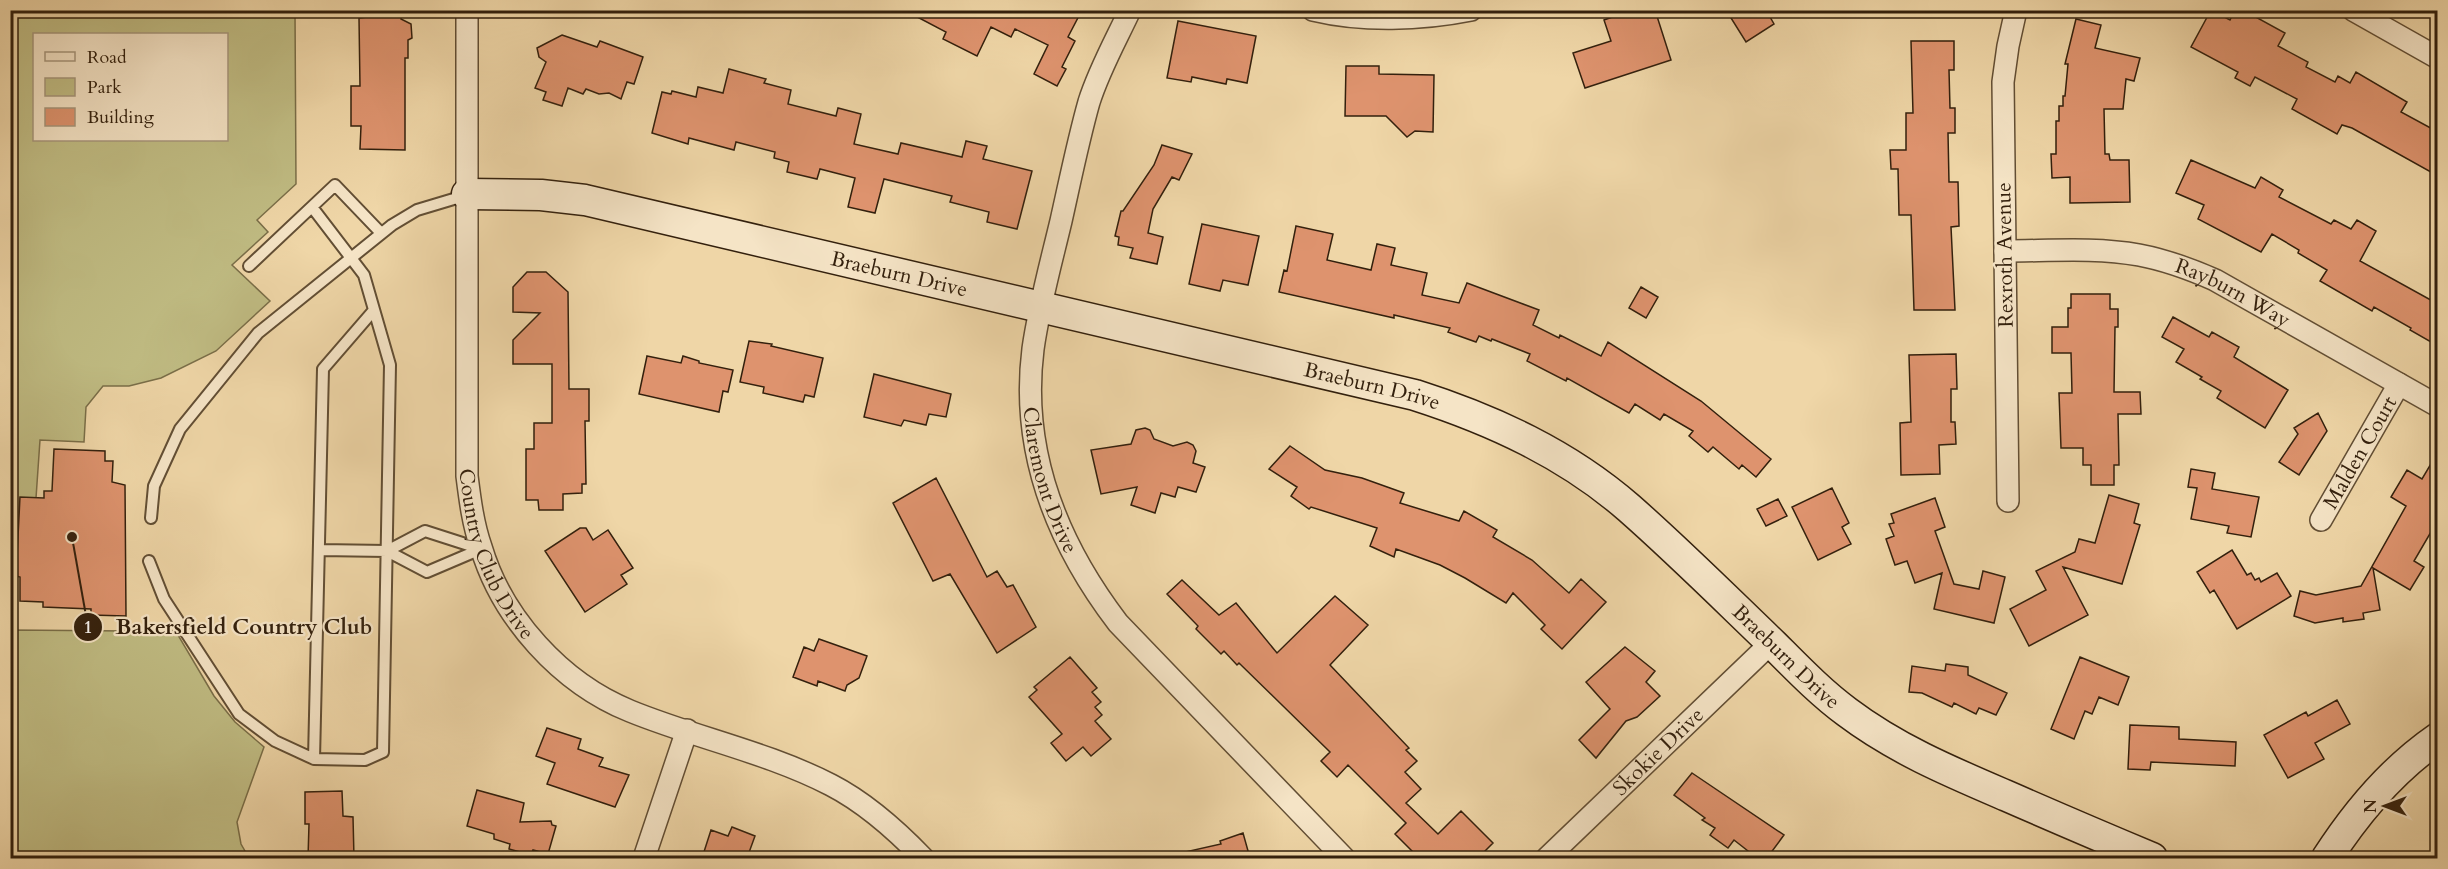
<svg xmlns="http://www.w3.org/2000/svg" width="2448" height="869" viewBox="0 0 2448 869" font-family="Cardo,serif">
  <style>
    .green { fill: #c0bc83; stroke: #7a6e48; stroke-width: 1.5; fill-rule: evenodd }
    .building { fill: #de936e; stroke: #33200d; stroke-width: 1.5 }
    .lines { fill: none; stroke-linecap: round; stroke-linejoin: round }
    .lane-casing { stroke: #624e34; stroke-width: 14 }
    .street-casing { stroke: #624e34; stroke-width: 24 }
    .secondary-casing { stroke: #33200d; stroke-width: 33 }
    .lane { stroke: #f5e4c6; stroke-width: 10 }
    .street { stroke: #f5e4c6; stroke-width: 21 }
    .secondary { stroke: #f5e4c6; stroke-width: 30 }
    .labels { text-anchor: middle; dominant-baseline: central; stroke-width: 4.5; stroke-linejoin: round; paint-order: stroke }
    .street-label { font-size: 21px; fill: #33200d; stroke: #f5e4c6 }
    .leader { fill: none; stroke: #33200d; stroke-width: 2 }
    .callout-dot { fill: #33200d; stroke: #f5e4c6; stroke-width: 2 }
    .mark-label { font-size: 18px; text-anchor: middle; font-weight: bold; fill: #fff }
    .callout-label { font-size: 22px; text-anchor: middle; font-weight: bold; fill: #33200d; stroke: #f5e4c6; stroke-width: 4.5; stroke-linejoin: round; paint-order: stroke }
  </style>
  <rect width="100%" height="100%" fill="#efd6a7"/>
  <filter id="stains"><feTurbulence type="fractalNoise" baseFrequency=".00333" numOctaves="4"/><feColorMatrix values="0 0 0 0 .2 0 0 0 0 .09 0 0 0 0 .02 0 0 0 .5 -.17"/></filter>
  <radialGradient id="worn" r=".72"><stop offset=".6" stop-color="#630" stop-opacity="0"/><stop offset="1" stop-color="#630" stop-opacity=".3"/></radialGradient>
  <path class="green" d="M 11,11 L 295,11 L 296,184 L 257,220 L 268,232 L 232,265 L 270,301 L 216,351 L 161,378 L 129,386 L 103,386 L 86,407 L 84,442 L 40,440 L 36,498 L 20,498 L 11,627 ZM 34,34 L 226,34 L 226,140 L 34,140 Z
    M 170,629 L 178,635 L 214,696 L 235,722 L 264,747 L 237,822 L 241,844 L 249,858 L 11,858 L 11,630 L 128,631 Z"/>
  <path class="building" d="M 367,10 L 401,10 L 401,19 L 411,24 L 412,38 L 408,40 L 408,58 L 405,58 L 405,150 L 360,149 L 361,126 L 351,126 L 351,86 L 360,86 L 359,18 L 367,17 Z
    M 904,10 L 1082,10 L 1068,37 L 1075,41 L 1062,67 L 1066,69 L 1057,86 L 1034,74 L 1048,45 L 1015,29 L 1011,37 L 991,27 L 977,56 L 943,39 L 946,32 Z
    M 1632,10 L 1655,10 L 1671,60 L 1585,88 L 1573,53 L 1611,41 L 1604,20 Z
    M 1726,10 L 1766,10 L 1774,24 L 1746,42 Z
    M 2211,10 L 2230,20 L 2235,10 L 2243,10 L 2285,33 L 2278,46 L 2308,62 L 2306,67 L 2335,82 L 2338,76 L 2350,83 L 2356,72 L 2407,102 L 2401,112 L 2438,132 L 2438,176 L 2352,128 L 2342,125 L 2337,134 L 2292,109 L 2297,99 L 2255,77 L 2250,86 L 2235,78 L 2238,72 L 2191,47 Z
    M 2076,19 L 2101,25 L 2095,48 L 2140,58 L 2134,81 L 2126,79 L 2123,109 L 2104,109 L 2105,154 L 2109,154 L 2110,160 L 2129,160 L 2130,202 L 2070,203 L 2070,177 L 2052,178 L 2051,154 L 2056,154 L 2056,121 L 2059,121 L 2059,106 L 2063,106 L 2063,96 L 2065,96 L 2068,64 L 2065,64 Z
    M 1178,21 L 1256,36 L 1247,83 L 1227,79 L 1226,84 L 1192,77 L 1191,82 L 1167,78 Z
    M 562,35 L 597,47 L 600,41 L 643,57 L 634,84 L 627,82 L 621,99 L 609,93 L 599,94 L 586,89 L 583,94 L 568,88 L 562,106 L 543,100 L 546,92 L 535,88 L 546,62 L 539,57 L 537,48 Z
    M 1911,41 L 1954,41 L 1954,70 L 1949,70 L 1950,108 L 1955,108 L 1955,133 L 1948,133 L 1949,182 L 1958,182 L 1959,226 L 1951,227 L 1955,310 L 1914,310 L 1911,215 L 1899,215 L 1898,169 L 1891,169 L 1890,150 L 1906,150 L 1906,113 L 1913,113 Z
    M 1346,66 L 1379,66 L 1379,74 L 1434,75 L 1433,132 L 1415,131 L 1407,137 L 1386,116 L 1345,116 Z
    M 729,69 L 766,79 L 764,83 L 791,90 L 788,104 L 836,116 L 838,108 L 861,114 L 854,144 L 898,154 L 901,143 L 962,157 L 966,141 L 987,146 L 983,159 L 1032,171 L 1017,229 L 987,222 L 989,212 L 950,202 L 952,196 L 884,179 L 875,213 L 848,207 L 855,178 L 820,169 L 817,179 L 787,172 L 789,162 L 774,158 L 775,152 L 736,142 L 734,150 L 689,138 L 688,144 L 652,133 L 662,92 L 671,94 L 672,91 L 696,97 L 698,87 L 723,93 Z
    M 1162,145 L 1192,154 L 1179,180 L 1172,177 L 1153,209 L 1148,233 L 1163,237 L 1157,264 L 1130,258 L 1133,248 L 1118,245 L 1119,237 L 1115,236 L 1121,211 L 1123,211 L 1154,165 Z
    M 2191,160 L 2255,188 L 2261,177 L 2283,190 L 2279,197 L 2331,224 L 2334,220 L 2351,229 L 2357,220 L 2376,231 L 2360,261 L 2438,304 L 2438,346 L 2410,330 L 2411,328 L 2374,307 L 2372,311 L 2320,281 L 2327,270 L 2298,253 L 2299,250 L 2272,234 L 2261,252 L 2198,219 L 2204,205 L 2176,193 Z
    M 1202,224 L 1259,236 L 1248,285 L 1223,280 L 1220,291 L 1189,284 Z
    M 1296,226 L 1333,234 L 1327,260 L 1371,270 L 1377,244 L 1395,248 L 1391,265 L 1427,273 L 1422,295 L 1459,303 L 1467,283 L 1539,310 L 1533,325 L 1559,338 L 1560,335 L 1601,356 L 1608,342 L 1701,401 L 1771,459 L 1756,477 L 1742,465 L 1739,469 L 1713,447 L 1708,452 L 1689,436 L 1693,431 L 1664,414 L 1660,420 L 1635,404 L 1629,413 L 1567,378 L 1566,381 L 1527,361 L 1530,354 L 1492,339 L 1491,341 L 1479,336 L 1476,342 L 1448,332 L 1450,328 L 1394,315 L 1394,318 L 1279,292 L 1284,270 L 1287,271 Z
    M 527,272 L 546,272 L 568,292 L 569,389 L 589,389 L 589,421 L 585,421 L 586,484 L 582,484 L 582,493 L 563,494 L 563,510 L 539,510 L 538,500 L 526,500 L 526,449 L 534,449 L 534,423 L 552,423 L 552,364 L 513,364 L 513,340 L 540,313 L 513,312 L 513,287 Z
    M 1641,287 L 1658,297 L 1646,318 L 1629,308 Z
    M 2071,294 L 2110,294 L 2110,309 L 2118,309 L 2118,327 L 2115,327 L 2114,392 L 2140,392 L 2141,414 L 2118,414 L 2119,465 L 2114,465 L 2114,485 L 2091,485 L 2091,465 L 2083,465 L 2083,448 L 2061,448 L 2059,393 L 2072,393 L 2071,353 L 2052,353 L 2052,327 L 2068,327 L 2068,308 L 2071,308 Z
    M 2173,317 L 2209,337 L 2212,332 L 2239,347 L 2234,357 L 2288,390 L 2265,428 L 2217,398 L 2221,391 L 2200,379 L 2202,377 L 2176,362 L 2184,349 L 2162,337 Z
    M 749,341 L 772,344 L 771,346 L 823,358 L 814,397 L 805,395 L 803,402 L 763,393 L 764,387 L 740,382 Z
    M 1956,354 L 1957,389 L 1951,389 L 1951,422 L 1955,422 L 1956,444 L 1939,445 L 1940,474 L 1901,475 L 1900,423 L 1911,422 L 1909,355 Z
    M 647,356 L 681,363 L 683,356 L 699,361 L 699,363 L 733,370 L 728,392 L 723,391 L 719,412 L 639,394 Z
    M 874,374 L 951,394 L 946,417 L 929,414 L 926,425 L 904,420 L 901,426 L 864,417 Z
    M 2318,413 L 2327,431 L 2299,475 L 2279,462 L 2298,434 L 2294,428 Z
    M 1145,428 L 1150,430 L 1154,439 L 1173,446 L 1187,442 L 1193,445 L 1196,451 L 1193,463 L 1205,467 L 1196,492 L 1178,487 L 1175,497 L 1161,493 L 1155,513 L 1131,505 L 1137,487 L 1101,494 L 1091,450 L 1131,444 L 1136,430 Z
    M 1290,446 L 1325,470 L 1362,478 L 1404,493 L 1400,503 L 1459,521 L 1464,511 L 1497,530 L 1493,537 L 1532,560 L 1569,593 L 1581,579 L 1606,602 L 1562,649 L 1541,629 L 1545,625 L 1513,593 L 1506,603 L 1465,578 L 1440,565 L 1396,549 L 1394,557 L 1370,546 L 1377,528 L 1311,507 L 1309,509 L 1291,496 L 1297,487 L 1269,469 Z
    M 54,449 L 105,451 L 105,461 L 113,461 L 112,482 L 125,485 L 126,616 L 91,615 L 91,609 L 43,607 L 43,602 L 20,601 L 20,577 L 16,576 L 20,497 L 44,498 L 44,491 L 52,491 Z
    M 2438,452 L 2438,520 L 2414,561 L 2424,567 L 2410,590 L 2373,568 L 2380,610 L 2363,613 L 2364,619 L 2343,622 L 2343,618 L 2315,623 L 2294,616 L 2300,591 L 2316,595 L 2361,586 L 2406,506 L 2391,497 L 2407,470 L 2422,479 Z
    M 2191,469 L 2215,473 L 2212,489 L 2259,497 L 2251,537 L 2227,533 L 2229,526 L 2191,519 L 2197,488 L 2188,487 Z
    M 936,478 L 987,577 L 997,571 L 1007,587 L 1013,585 L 1036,627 L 997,653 L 950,574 L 933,581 L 893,503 Z
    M 1832,488 L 1849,523 L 1842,527 L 1851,544 L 1818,560 L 1792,507 Z
    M 2109,495 L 2139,504 L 2134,523 L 2140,525 L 2122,584 L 2063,567 L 2088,615 L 2029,646 L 2010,609 L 2046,590 L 2036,571 L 2075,552 L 2079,539 L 2095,543 Z
    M 1935,498 L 1945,527 L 1935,531 L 1954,584 L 1979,589 L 1983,571 L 2005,577 L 1994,623 L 1934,609 L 1942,573 L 1915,583 L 1907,561 L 1895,565 L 1886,539 L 1894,536 L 1889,524 L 1894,523 L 1891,514 Z
    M 1778,499 L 1787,516 L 1766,526 L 1757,509 Z
    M 580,528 L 586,528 L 593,540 L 608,530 L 633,568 L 621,575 L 627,584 L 585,612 L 545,551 Z
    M 2232,550 L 2247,575 L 2251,573 L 2255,580 L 2259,578 L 2261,582 L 2277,573 L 2291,596 L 2237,629 L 2214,590 L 2210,593 L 2197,572 Z
    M 1182,580 L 1219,615 L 1236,603 L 1277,653 L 1335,596 L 1368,625 L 1330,665 L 1409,748 L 1406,750 L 1417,761 L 1405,772 L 1421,789 L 1406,803 L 1438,834 L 1461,811 L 1493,843 L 1478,858 L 1419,858 L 1395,834 L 1406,823 L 1348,765 L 1337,777 L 1321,761 L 1330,752 L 1239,663 L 1237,665 L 1224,651 L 1221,654 L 1196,629 L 1198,626 L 1167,594 Z
    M 819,639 L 867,656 L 859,678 L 847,685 L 845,691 L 818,681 L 817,686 L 793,677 L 804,647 L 814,651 Z
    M 1625,647 L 1655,671 L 1646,682 L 1660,696 L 1637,717 L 1626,721 L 1596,758 L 1579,740 L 1610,709 L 1586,682 Z
    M 1070,657 L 1097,688 L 1092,692 L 1101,702 L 1095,707 L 1102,715 L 1095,721 L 1111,739 L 1091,756 L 1083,747 L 1066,761 L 1051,743 L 1062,734 L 1029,697 L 1037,690 L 1034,687 Z
    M 2080,657 L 2129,677 L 2118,705 L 2099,697 L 2092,714 L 2085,711 L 2074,739 L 2051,729 Z
    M 1946,664 L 1968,667 L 1968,675 L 2007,693 L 1996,715 L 1979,708 L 1976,714 L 1954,703 L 1952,707 L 1922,693 L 1909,692 L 1912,666 L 1945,671 Z
    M 2337,700 L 2350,724 L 2315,743 L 2324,759 L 2288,778 L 2264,735 L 2306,712 L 2308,716 Z
    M 2130,725 L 2179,727 L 2179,739 L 2236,742 L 2235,766 L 2151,762 L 2150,770 L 2128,769 Z
    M 547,728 L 581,739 L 578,749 L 603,758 L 599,766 L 629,775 L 615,807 L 547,784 L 555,763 L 536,756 Z
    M 1692,773 L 1784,835 L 1767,858 L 1757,858 L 1734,840 L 1728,848 L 1710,835 L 1715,828 L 1702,820 L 1705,818 L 1674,795 Z
    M 477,790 L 524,803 L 520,822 L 551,821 L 552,825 L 556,826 L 548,854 L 533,850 L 531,855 L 509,849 L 510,844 L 494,839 L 494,834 L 467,826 Z
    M 342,791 L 343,816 L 353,817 L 354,858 L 308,858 L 309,824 L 305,824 L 305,792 Z
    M 732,827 L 755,836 L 747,858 L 702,858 L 711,830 L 728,836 Z
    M 1243,833 L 1250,858 L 1186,858 L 1185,852 L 1221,844 L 1220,841 Z"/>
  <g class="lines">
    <g class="lane-casing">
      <path id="lane" d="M 249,266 L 335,185 L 381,233
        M 151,518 L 154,486 L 180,429 L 258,333 L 392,225 L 417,210 L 467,195
        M 425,531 L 481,549 L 427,572 L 387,551 Z
        M 320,550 L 387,551
        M 149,561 L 164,599 L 239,714 L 275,741 L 314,759 L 365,760 L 383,752 L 390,365 L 364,275 L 312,207
        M 314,759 L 323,369 L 374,310"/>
    </g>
    <g class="street-casing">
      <g id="street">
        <path id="s1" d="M 467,10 L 467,476 C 470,500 473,524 481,547 C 502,618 561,683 630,711 C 696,738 767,752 831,785 C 866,803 896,830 923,858"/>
        <path id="s2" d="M 1130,10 C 1116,40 1099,70 1089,102 C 1078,141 1070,181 1061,221 C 1051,263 1039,306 1033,349 C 1020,452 1057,543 1118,623 L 1344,858"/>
        <path d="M 1313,10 C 1363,22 1421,20 1471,10"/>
        <path d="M 2353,10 L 2438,58"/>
        <path id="s3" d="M 2005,251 C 2049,251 2095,247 2139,255 C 2166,260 2190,269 2215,280 L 2438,406"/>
        <path d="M 2008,501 L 2003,82 L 2008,46 L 2016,10"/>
        <path id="s4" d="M 2321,520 L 2399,384"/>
        <path d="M 644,858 L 687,730"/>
        <path id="s5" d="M 1547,858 L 1771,643"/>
      </g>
    </g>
    <g class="secondary-casing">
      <g id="secondary">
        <path id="s6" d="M 467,194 L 541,195 L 585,200 L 1415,395 C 1493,420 1567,454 1629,508 C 1679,552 1726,599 1774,645 C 1797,668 1821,693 1847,712 C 1896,749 1951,772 2007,796 C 2055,817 2104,838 2152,858"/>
        <path d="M 2327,858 C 2356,813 2393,769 2438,738"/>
      </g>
    </g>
    <use href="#lane" class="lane"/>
    <use href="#street" class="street"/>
    <use href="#secondary" class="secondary"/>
  </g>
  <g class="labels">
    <g class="street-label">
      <text transform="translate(2005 255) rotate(-91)">Rexroth Avenue</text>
      <text stroke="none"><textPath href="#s6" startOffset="441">Braeburn Drive</textPath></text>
      <text stroke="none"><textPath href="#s3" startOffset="236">Rayburn Way</textPath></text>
      <text stroke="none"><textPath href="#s6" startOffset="927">Braeburn Drive</textPath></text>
      <text stroke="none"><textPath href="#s4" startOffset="78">Malden Court</textPath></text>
      <text stroke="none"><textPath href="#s2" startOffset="488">Claremont Drive</textPath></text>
      <text stroke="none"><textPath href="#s1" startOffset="550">Country Club Drive</textPath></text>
      <text stroke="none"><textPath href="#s6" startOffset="1431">Braeburn Drive</textPath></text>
      <text stroke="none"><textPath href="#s5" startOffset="154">Skokie Drive</textPath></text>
    </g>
  </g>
  <path class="leader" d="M72 537L88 627"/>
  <g class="callout-dot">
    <circle cx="72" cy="537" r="6"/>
    <circle cx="88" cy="627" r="15"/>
  </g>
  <g class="mark-label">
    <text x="88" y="633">1</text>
  </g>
  <g class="callout-label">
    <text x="244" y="634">Bakersfield Country Club</text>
  </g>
  <rect width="2448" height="869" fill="none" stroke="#efd6a7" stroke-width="36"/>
  <rect x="12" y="12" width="2424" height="845" fill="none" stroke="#33200d" stroke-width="3"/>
  <rect x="18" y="18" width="2412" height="833" fill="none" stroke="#33200d" stroke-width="1.5"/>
  <rect x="33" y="33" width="195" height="108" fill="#f5e4c6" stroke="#a7967c" stroke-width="1.5"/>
  <rect x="45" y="52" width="30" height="9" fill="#f5e4c6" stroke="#a7967c" stroke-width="1.5"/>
  <text x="87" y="63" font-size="18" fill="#33200d">Road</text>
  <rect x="45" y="78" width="30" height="18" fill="#c0bc83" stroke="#a7967c" stroke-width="1.5"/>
  <text x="87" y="93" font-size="18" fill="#33200d">Park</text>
  <rect x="45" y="108" width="30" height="18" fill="#de936e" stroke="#a7967c" stroke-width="1.5"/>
  <text x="87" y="123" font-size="18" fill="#33200d">Building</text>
  <g transform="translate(2385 806) rotate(270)" stroke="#f5e4c6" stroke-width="4.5" paint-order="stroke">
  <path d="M0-4.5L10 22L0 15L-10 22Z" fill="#33200d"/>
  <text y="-9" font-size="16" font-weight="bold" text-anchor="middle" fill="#33200d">N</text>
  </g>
  <rect width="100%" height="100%" filter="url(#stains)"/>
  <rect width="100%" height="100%" fill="url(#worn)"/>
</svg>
